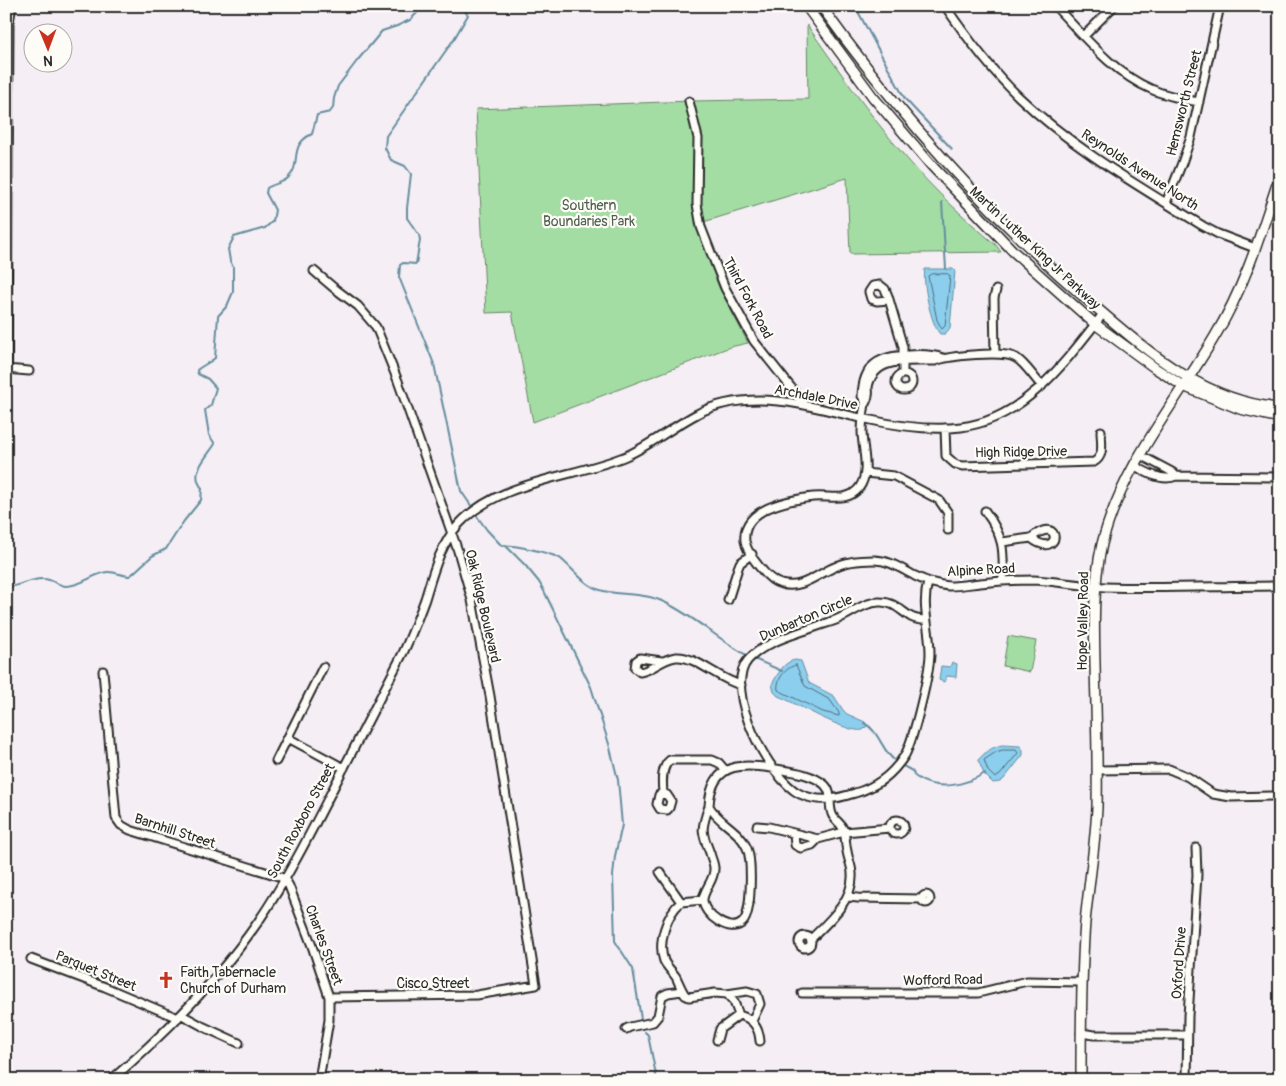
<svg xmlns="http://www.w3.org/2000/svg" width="1286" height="1086" viewBox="0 0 1286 1086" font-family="Pangolin,sans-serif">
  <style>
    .green { fill: #a3dda3; stroke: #678467 }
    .water { fill: #8bceed; stroke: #658d9f }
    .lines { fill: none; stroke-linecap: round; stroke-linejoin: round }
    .shore { stroke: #516c79; stroke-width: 1 }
    .stream { stroke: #658d9f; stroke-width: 2 }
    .minor-casing { stroke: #2b2b2b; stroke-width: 11 }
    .major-casing { stroke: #2b2b2b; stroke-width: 12 }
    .minor { stroke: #fdfcf7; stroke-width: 7 }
    .major { stroke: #fdfcf7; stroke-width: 9 }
    .labels { text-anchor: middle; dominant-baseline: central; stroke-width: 4.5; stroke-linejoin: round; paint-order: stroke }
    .street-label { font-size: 14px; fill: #2b2b2b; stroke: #fdfcf7 }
    .park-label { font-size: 14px; fill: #4f604f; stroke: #fdfcf7 }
    .poi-label { font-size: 14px; fill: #2b2b2b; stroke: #fdfcf7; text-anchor: start }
  </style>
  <rect width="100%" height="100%" fill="#f5eef4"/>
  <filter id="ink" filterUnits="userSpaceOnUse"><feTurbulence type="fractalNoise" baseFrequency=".02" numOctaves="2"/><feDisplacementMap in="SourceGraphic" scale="10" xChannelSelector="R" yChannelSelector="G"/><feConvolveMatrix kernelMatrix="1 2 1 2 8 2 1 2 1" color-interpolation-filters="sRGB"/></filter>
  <g filter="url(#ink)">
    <path class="green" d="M 807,25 C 838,69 868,113 903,154 C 931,187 963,217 996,245 L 1001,252 L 850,254 L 847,178 L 697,224 L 719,287 L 748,343 L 730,347 L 533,422 L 512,312 L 486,313 L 476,109 L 692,101 L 808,99 Z
      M 1008,636 L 1036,641 L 1030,672 L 1003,666 Z"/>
    <path class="water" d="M 925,269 L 953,269 L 955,271 L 950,328 L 945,334 L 940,334 C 931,325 922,281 925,269 Z
      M 795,660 L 801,661 L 809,683 L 834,696 L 843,710 L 847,714 L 865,722 L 867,726 L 863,730 C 847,734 796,703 778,696 L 774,692 L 772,684 C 778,674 783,662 795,660 Z
      M 952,662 L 957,664 L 956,677 L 947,676 L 944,682 L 939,680 L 941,666 L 950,667 Z
      M 1002,745 L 1020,746 L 1023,750 L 1023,755 L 1004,779 L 1000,782 L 993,783 L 984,774 L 978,760 C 985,752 992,747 1002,745 Z"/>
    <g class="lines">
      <path class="shore" d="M 948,274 L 950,276 L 945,326 L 942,329 L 937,320 L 928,276 L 931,274 Z
        M 796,665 L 805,686 L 830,700 L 839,713 L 839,716 L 823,712 L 778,690 C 776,680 786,667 796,665 Z
        M 1003,750 L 1016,750 L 1018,753 L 1000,775 L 995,778 L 988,771 L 984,760 L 996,752 Z"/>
      <path class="stream" d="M 461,6 L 468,15 L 454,39 L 386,136 L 385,148 L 391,160 L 405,166 L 411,174 L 407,208 L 407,218 L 419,235 L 420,240 L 416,264 L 403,263 L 400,265 L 399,277 L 434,364 L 461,491 L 472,507
        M 855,6 L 905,99 L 952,149
        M 942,202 L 946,269
        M 476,515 L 487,530 L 502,546 L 505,545 L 525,565 L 539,582 L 544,591 L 591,687 L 609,744 L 618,780 L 622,825 L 615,856 L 613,876 L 615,941 L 633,969 L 641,1019
        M 502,546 C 510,543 554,554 561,559 C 573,569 584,585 600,590 C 619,596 644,592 664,602 C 694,616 719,640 748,656
        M 6,588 C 19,586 31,578 44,579 C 52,579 59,586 66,586 C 82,586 92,574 107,572 C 114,571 123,576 130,576 L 152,556 L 166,549 L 184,521 L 201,500 L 202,488 C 189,473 206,458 215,444 L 209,435 L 205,410 L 211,405 L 216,388 L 208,379 L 198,374 L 197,370 C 203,365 209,363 215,358 L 218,316 L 227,306 L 233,292 L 233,267 L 230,261 L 228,249 L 234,237 L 265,228 L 273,221 L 275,210 L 266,193 L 267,188 C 273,184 283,183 288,178 C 303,164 287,146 312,134 L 317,115 L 330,112 L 333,108 L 334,98 L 338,86 L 357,61 L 382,31 L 397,26 L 410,20 L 424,6
        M 752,658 L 782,671
        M 864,723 C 880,731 882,753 897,762
        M 901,765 C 905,767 909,769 912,771 C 916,776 911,773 916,777 C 937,792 966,785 985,773
        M 645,1032 L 648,1035 L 657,1080"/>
      <g class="minor-casing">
        <path id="minor" d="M 945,6 C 967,38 991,70 1019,97 C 1075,150 1139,186 1203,226 L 1218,234 L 1255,248
          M 1055,6 C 1084,36 1112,72 1151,89 C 1166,96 1183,99 1199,102
          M 1084,36 L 1114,6
          M 689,101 L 698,138 L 697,204 L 701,227 L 715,263 L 725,288 L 754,341 L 805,405
          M 1166,203 L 1182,163 L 1191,137 L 1220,6
          M 314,271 L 334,288 L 358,306 L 376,327 L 398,381 L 458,551 L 472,600 L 490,696 L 536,985 L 477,995 L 329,997
          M 889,300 L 877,301 L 871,299 L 869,292 L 873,286 L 880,285 L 885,289 L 888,296 L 903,347 L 903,374
          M 995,354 L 994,298 L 996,290
          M 6,369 L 29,371
          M 7,369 L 9,22 L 12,6
          M896 382a8 8 0 1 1 16 0a8 8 0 1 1-16 0Z
          M 1042,386 C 1033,377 1026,364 1016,358 C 1003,350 949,356 935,361 C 911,362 874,355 868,387 C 868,390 869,393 868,396 C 868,399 866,401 865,404 C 863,413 862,422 862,431 C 862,449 871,472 859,488 C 847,503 829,495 813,497 C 789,500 741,508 745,541 C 747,554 768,581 781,584 C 802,590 817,574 835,567 C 846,561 861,560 874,560 C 890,560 901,569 915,576 C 925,581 937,585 949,586 C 960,586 970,584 980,583 C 998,581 1016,580 1034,580 C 1058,581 1081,586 1105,587 C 1163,589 1222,586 1280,586
          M 865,401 L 862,396 C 863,365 879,356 908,355 C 920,354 931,354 943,358
          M 945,428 L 946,456 L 955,464 L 962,466 L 1094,462 C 1105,456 1101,442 1101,431
          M 1140,455 L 1172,472 L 1176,476
          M 1134,465 C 1146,473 1163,482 1176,476 L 1280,477
          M 865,473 L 894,476 L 939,500 L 948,513 L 948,530
          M 985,511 C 1004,537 1004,549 1003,581
          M 1002,542 L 1031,538 C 1061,562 1063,512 1031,538
          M 728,600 L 738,568 L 740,563 L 752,554
          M 926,620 C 921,620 915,619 911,617 C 901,611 894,602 881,602 C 867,601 853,612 840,618 C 832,622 823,624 815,627 C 793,635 764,642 748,660 C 722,690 770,780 800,794 C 820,803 836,799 855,793 C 877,787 893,774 905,755 C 914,738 930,672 930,653 C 930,628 921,606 928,582
          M 662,661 L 640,658 L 636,661 L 635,668 L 640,672 C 653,670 661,659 676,657 C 695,655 719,680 741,685
          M 103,671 L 116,818 L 121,825 L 130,830 L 275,875 L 285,879 L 289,886 L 312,946 L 329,997 L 329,1020 L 319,1080
          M 288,738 L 344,768
          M 276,761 L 323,667
          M 1097,770 L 1169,769 L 1188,777 L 1213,794 L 1231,797 L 1271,796
          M 663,793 C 662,782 661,767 670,760 L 712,760 L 719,763 L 725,770
          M 663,793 L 667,795 L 671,801 L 669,808 L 667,810 L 660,809 L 657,804 L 659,795 Z
          M 709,806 C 701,829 701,831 710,853 C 711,858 714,863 714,868 C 715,880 703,890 703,900 C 703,915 731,935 743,922 C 752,913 752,860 747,848 C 739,829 718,823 709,806 C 711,759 747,763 782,770 C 796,772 814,775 825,785 C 833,793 828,804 832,814 C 834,820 841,823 843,829 C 846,835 845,844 847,851 C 848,859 852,866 852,874 C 854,900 828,922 811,939
          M890 827a7 7 0 1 1 14 0a7 7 0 1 1-14 0Z
          M 757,826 L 769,827 L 818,839 L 844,832 L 890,828
          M 794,834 L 795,845 L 801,848 L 812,845 L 818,839
          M 660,872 L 681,902
          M922 899a4 4 0 1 1 8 0a4 4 0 1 1-8 0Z
          M 848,897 L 858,898 L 922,899
          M 703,900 L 681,902 C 667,914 657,942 664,961 C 667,967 672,971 676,977 C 679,983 681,989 685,995 L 689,997 L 715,993 L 727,994 L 734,1002 L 739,1015
          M799 942a6 6 0 1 1 12 0a6 6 0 1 1-12 0Z
          M 31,959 L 105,987 L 178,1018
          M 802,993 L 978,993 L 1027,981 L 1082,982
          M 727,994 L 747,991 L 757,994 L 760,1004 L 752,1021
          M 182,1015 L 204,1027 L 239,1043
          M 626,1029 L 630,1027 L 653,1022 L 658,1016 L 662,996 L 668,993 L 682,991
          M 1081,1033 L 1094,1035 L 1187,1035
          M 717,1040 L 720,1029 L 739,1015 C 753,1019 759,1027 760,1041
          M 111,1080 C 166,1033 217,981 258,922 C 288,878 312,830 336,783 C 358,740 380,698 402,655 C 411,637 418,618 425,599 C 433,573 440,545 459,524 C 500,480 573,478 626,456 C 651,445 672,427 697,414 C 715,404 738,400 760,400 C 796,400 831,412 866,419 C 897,426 930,431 961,427 C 1025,419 1066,361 1103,314
          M 1187,1080 L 1188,1016 L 1197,875 L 1196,848
          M 1279,1080 L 1280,1046"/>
      </g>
      <g class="major-casing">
        <path id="major" d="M 806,6 L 873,97 L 932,166 L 1014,252 L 1069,301 L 1095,324 L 1155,368 L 1183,386 L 1240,409 L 1280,418
          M 821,6 C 900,116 989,216 1092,304 C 1147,351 1204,402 1280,408
          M 1081,1080 C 1081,1027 1081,975 1085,922 C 1089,884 1095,846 1097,808 C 1098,760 1096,712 1095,664 C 1094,624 1093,584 1102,544 C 1122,466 1175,404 1215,336 C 1245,287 1262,230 1280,175"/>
      </g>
      <use href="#minor" class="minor"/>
      <use href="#major" class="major"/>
    </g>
  </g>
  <defs>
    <g id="church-bare" transform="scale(1.35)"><path d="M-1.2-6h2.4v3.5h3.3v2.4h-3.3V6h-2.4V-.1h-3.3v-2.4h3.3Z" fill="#c8321e" stroke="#fdfcf7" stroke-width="2.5" paint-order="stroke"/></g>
  </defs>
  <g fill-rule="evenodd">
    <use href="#church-bare" x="166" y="980"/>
  </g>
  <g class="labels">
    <g class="street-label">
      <text transform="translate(1184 103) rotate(-76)">Hemsworth Street</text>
      <text transform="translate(1140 170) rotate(33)">Reynolds Avenue North</text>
      <text transform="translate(1035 248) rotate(43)">Martin Luther King Jr Parkway</text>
      <text transform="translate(748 298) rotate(62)">Third Fork Road</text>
      <text transform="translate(816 397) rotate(11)">Archdale Drive</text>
      <text transform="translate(1021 452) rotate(-1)">High Ridge Drive</text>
      <text transform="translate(981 570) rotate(-3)">Alpine Road</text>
      <text transform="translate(483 606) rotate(77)">Oak Ridge Boulevard</text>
      <text transform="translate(806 618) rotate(-23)">Dunbarton Circle</text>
      <text transform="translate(1083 621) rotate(-89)">Hope Valley Road</text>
      <text transform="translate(301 821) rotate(-62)">South Roxboro Street</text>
      <text transform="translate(175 831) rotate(18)">Barnhill Street</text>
      <text transform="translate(324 945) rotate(70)">Charles Street</text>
      <text transform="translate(1179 963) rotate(-86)">Oxford Drive</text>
      <text transform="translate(96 971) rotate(22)">Parquet Street</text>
      <text transform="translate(943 980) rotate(-1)">Wofford Road</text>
      <text x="433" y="983">Cisco Street</text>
    </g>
    <g class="park-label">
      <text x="589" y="205">Southern<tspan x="589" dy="16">Boundaries Park</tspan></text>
    </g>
    <g class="poi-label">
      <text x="180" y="972">Faith Tabernacle<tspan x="180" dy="16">Church of Durham</tspan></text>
    </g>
  </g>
  <rect width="1286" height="1086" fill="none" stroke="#fdfcf7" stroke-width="25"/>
  <rect x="12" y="12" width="1261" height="1061" fill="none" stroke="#2b2b2b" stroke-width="2" filter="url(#ink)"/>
  <g transform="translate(48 48) rotate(179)"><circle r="24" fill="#fdfcf7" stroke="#a9a8a5"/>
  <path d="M0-4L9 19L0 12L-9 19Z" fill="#c8321e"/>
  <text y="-8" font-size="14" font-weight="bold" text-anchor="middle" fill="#2b2b2b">N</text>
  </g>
</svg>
